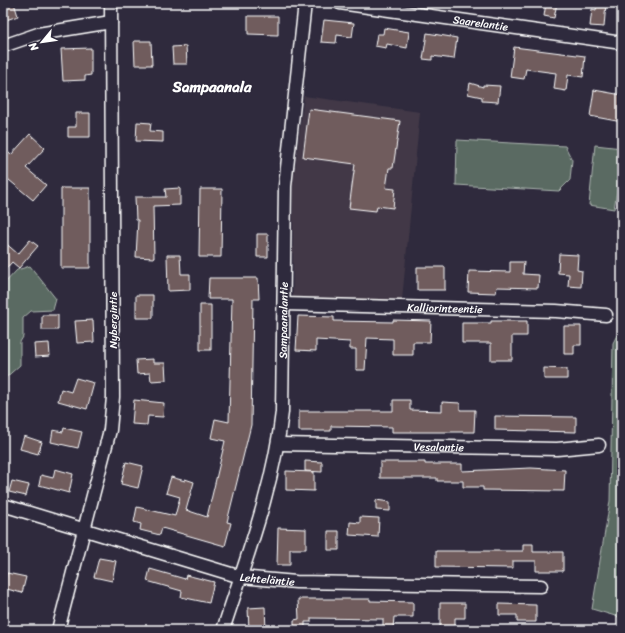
<svg xmlns="http://www.w3.org/2000/svg" width="625" height="633" viewBox="0 0 625 633" font-family="Sriracha,sans-serif">
  <style>
    .built { fill: #423947 }
    .green { fill: #5a6b62; stroke: #acb5b0 }
    .building { fill: #6f5b5d; stroke: #fff }
    .lines { fill: none; stroke-linecap: round; stroke-linejoin: round }
    .minor-casing { stroke: #fff; stroke-width: 15 }
    .minor { stroke: #2f2a3d; stroke-width: 12 }
    .labels { text-anchor: middle; dominant-baseline: central; stroke-width: 3; stroke-linejoin: round; paint-order: stroke }
    .street-label { font-size: 11px; fill: #fff; stroke: #2f2a3d }
    .district-label { font-size: 15px; font-weight: bold; fill: #fff; stroke: #2f2a3d }
  </style>
  <rect width="100%" height="100%" fill="#2f2a3d"/>
  <filter id="ink" filterUnits="userSpaceOnUse"><feTurbulence type="fractalNoise" baseFrequency=".025" numOctaves="2"/><feDisplacementMap in="SourceGraphic" scale="8" xChannelSelector="R" yChannelSelector="G"/><feConvolveMatrix kernelMatrix="1 2 1 2 8 2 1 2 1" color-interpolation-filters="sRGB"/></filter>
  <g filter="url(#ink)">
    <path class="built" d="M 304,96 L 420,112 L 402,300 L 293,299 L 293,183 Z"/>
    <path class="green" d="M 457,140 L 565,146 L 572,160 L 570,180 L 559,191 L 456,185 Z
      M 595,145 L 622,148 L 622,160 L 614,209 L 589,205 Z
      M 30,266 L 56,299 L 53,310 L 31,311 L 23,318 L 23,337 L 20,342 L 20,365 L 3,380 L 3,285 L 17,270 Z
      M 617,335 L 622,338 L 622,618 L 592,609 L 610,501 L 613,343 Z"/>
    <path class="building" d="M 3,3 L 14,3 L 18,16 L 3,21 Z
      M 546,3 L 557,3 L 554,18 L 544,16 Z
      M 597,3 L 606,3 L 604,27 L 590,26 L 592,9 L 596,10 Z
      M 248,16 L 278,16 L 278,35 L 248,34 Z
      M 324,20 L 354,23 L 352,37 L 337,35 L 336,43 L 321,42 Z
      M 384,28 L 409,32 L 407,48 L 387,44 L 386,48 L 375,46 L 377,34 L 383,34 Z
      M 427,33 L 457,38 L 454,59 L 432,56 L 432,60 L 423,59 Z
      M 134,41 L 151,41 L 152,65 L 135,65 Z
      M 186,46 L 187,64 L 173,64 L 172,47 Z
      M 514,47 L 585,56 L 583,77 L 568,75 L 566,91 L 554,89 L 556,73 L 526,69 L 524,79 L 510,77 Z
      M 91,48 L 91,75 L 85,76 L 85,80 L 63,81 L 61,49 Z
      M 470,83 L 483,87 L 483,85 L 500,86 L 498,102 L 482,101 L 482,97 L 468,94 Z
      M 594,90 L 622,95 L 622,122 L 590,116 Z
      M 309,109 L 400,121 L 393,168 L 389,168 L 386,188 L 395,189 L 393,208 L 377,206 L 376,211 L 349,208 L 355,164 L 303,157 Z
      M 76,113 L 90,113 L 90,137 L 68,137 L 68,127 L 76,127 Z
      M 137,122 L 151,123 L 150,131 L 163,132 L 163,142 L 136,141 Z
      M 30,134 L 45,148 L 26,168 L 46,185 L 33,200 L 3,175 L 3,148 L 11,155 Z
      M 61,188 L 90,188 L 90,268 L 61,268 Z
      M 180,188 L 180,205 L 153,206 L 154,258 L 136,257 L 138,220 L 136,220 L 135,197 L 166,197 L 165,189 Z
      M 200,189 L 222,189 L 221,257 L 199,257 Z
      M 257,234 L 268,234 L 268,257 L 257,257 Z
      M 30,240 L 38,246 L 19,268 L 12,262 L 3,272 L 3,241 L 18,254 Z
      M 559,254 L 578,255 L 577,270 L 582,271 L 581,287 L 568,286 L 569,274 L 558,273 Z
      M 167,255 L 180,255 L 181,274 L 190,274 L 190,290 L 168,291 Z
      M 510,262 L 524,262 L 523,274 L 539,275 L 538,288 L 497,287 L 496,293 L 468,292 L 469,271 L 510,272 Z
      M 417,267 L 445,267 L 445,290 L 417,290 Z
      M 209,278 L 258,278 L 259,299 L 253,299 L 251,425 L 227,522 L 231,523 L 225,546 L 162,528 L 160,535 L 140,530 L 141,524 L 134,522 L 137,507 L 175,516 L 180,497 L 166,493 L 171,477 L 185,481 L 185,479 L 194,482 L 186,510 L 207,517 L 225,441 L 211,438 L 215,419 L 229,422 L 232,299 L 208,299 Z
      M 136,295 L 153,295 L 153,318 L 136,318 Z
      M 200,305 L 211,305 L 211,350 L 200,350 Z
      M 42,315 L 58,315 L 58,330 L 42,330 Z
      M 298,316 L 334,317 L 334,321 L 393,322 L 393,320 L 431,321 L 430,342 L 413,342 L 413,355 L 393,355 L 393,339 L 367,338 L 365,370 L 356,370 L 356,349 L 350,349 L 350,342 L 316,340 L 316,351 L 296,350 Z
      M 93,320 L 94,342 L 77,343 L 75,321 Z
      M 491,321 L 527,321 L 527,336 L 512,336 L 512,360 L 491,360 L 491,343 L 462,343 L 462,323 L 491,323 Z
      M 564,326 L 581,326 L 581,345 L 574,345 L 574,354 L 564,354 Z
      M 49,343 L 50,356 L 35,357 L 34,344 Z
      M 153,359 L 153,363 L 165,363 L 166,380 L 151,381 L 150,373 L 137,374 L 136,360 Z
      M 544,368 L 567,369 L 567,379 L 544,379 Z
      M 76,378 L 94,383 L 87,409 L 58,401 L 61,389 L 71,392 Z
      M 134,400 L 164,403 L 163,417 L 148,416 L 147,425 L 132,424 Z
      M 393,400 L 410,400 L 410,410 L 442,411 L 442,402 L 460,403 L 460,410 L 475,410 L 474,432 L 392,432 L 392,427 L 331,426 L 331,431 L 299,431 L 299,411 L 393,411 Z
      M 495,416 L 576,417 L 576,432 L 495,430 Z
      M 64,428 L 82,432 L 78,448 L 51,442 L 53,430 L 63,432 Z
      M 24,436 L 42,442 L 38,454 L 20,449 Z
      M 305,461 L 322,462 L 322,472 L 305,471 Z
      M 126,462 L 143,466 L 138,488 L 121,484 Z
      M 380,462 L 425,462 L 425,464 L 462,464 L 462,471 L 531,468 L 565,470 L 564,491 L 483,490 L 483,487 L 463,487 L 463,481 L 437,481 L 437,478 L 380,478 Z
      M 55,469 L 73,474 L 69,493 L 39,485 L 41,475 L 53,478 Z
      M 286,471 L 314,472 L 314,491 L 286,490 Z
      M 12,481 L 29,485 L 26,496 L 9,492 Z
      M 376,500 L 390,502 L 390,511 L 376,510 Z
      M 360,517 L 379,518 L 378,537 L 349,535 L 350,522 L 360,523 Z
      M 278,528 L 306,529 L 306,549 L 290,549 L 290,565 L 277,565 Z
      M 328,531 L 339,531 L 339,550 L 328,550 Z
      M 523,544 L 533,544 L 533,552 L 563,552 L 563,571 L 536,571 L 536,561 L 513,561 L 513,568 L 436,567 L 436,551 L 523,551 Z
      M 99,558 L 116,561 L 112,581 L 94,577 Z
      M 150,569 L 185,579 L 186,575 L 214,582 L 209,603 L 181,597 L 182,591 L 147,581 Z
      M 7,573 L 26,577 L 22,593 L 3,588 Z
      M 298,599 L 370,599 L 370,601 L 413,602 L 413,617 L 394,617 L 393,628 L 383,628 L 383,619 L 311,618 L 311,622 L 305,622 L 305,630 L 294,630 L 294,620 L 299,619 Z
      M 440,603 L 465,603 L 465,618 L 455,618 L 455,630 L 440,630 Z
      M 499,604 L 536,605 L 536,622 L 517,622 L 517,615 L 499,615 Z
      M 265,607 L 266,630 L 249,630 L 248,608 Z"/>
    <g class="lines">
      <g class="minor-casing">
        <g id="minor">
          <path id="s1" d="M 340,3 L 622,43"/>
          <path d="M 3,46 L 38,34 L 111,22"/>
          <path id="s2" d="M 284,304 L 556,311 L 606,315"/>
          <path id="s3" d="M 279,444 L 557,449 L 599,445"/>
          <path id="s4" d="M 3,505 L 241,577 L 296,582 L 541,586"/>
          <path d="M 58,630 L 110,430 L 113,397 L 111,3"/>
          <path id="s5" d="M 223,630 C 246,559 274,486 282,412 L 285,186 L 305,3"/>
        </g>
      </g>
      <use href="#minor" class="minor"/>
    </g>
  </g>
  <g class="labels">
    <g class="street-label">
      <text stroke="none"><textPath href="#s1" startOffset="142">Saarelantie</textPath></text>
      <text stroke="none"><textPath href="#s2" startOffset="161">Kalliorinteentie</textPath></text>
      <text transform="translate(113 320) rotate(-90)">Nybergintie</text>
      <text stroke="none"><textPath href="#s5" startOffset="318">Sampaanalantie</textPath></text>
      <text stroke="none"><textPath href="#s3" startOffset="160">Vesalantie</textPath></text>
      <text stroke="none"><textPath href="#s4" startOffset="275">Lehteläntie</textPath></text>
    </g>
    <g class="district-label">
      <text x="212" y="87">Sampaanala</text>
    </g>
  </g>
  <rect width="625" height="633" fill="none" stroke="#2f2a3d" stroke-width="16"/>
  <rect x="8" y="8" width="609" height="617" fill="none" stroke="#fff" stroke-width="1.5" filter="url(#ink)"/>
  <g transform="translate(42 42) rotate(241)" stroke="#2f2a3d" stroke-width="3" paint-order="stroke">
  <path d="M0-3L7 15L0 10L-7 15Z" fill="#ffffff"/>
  <text y="-6" font-size="11" font-weight="bold" text-anchor="middle" fill="#ffffff">N</text>
  </g>
</svg>
